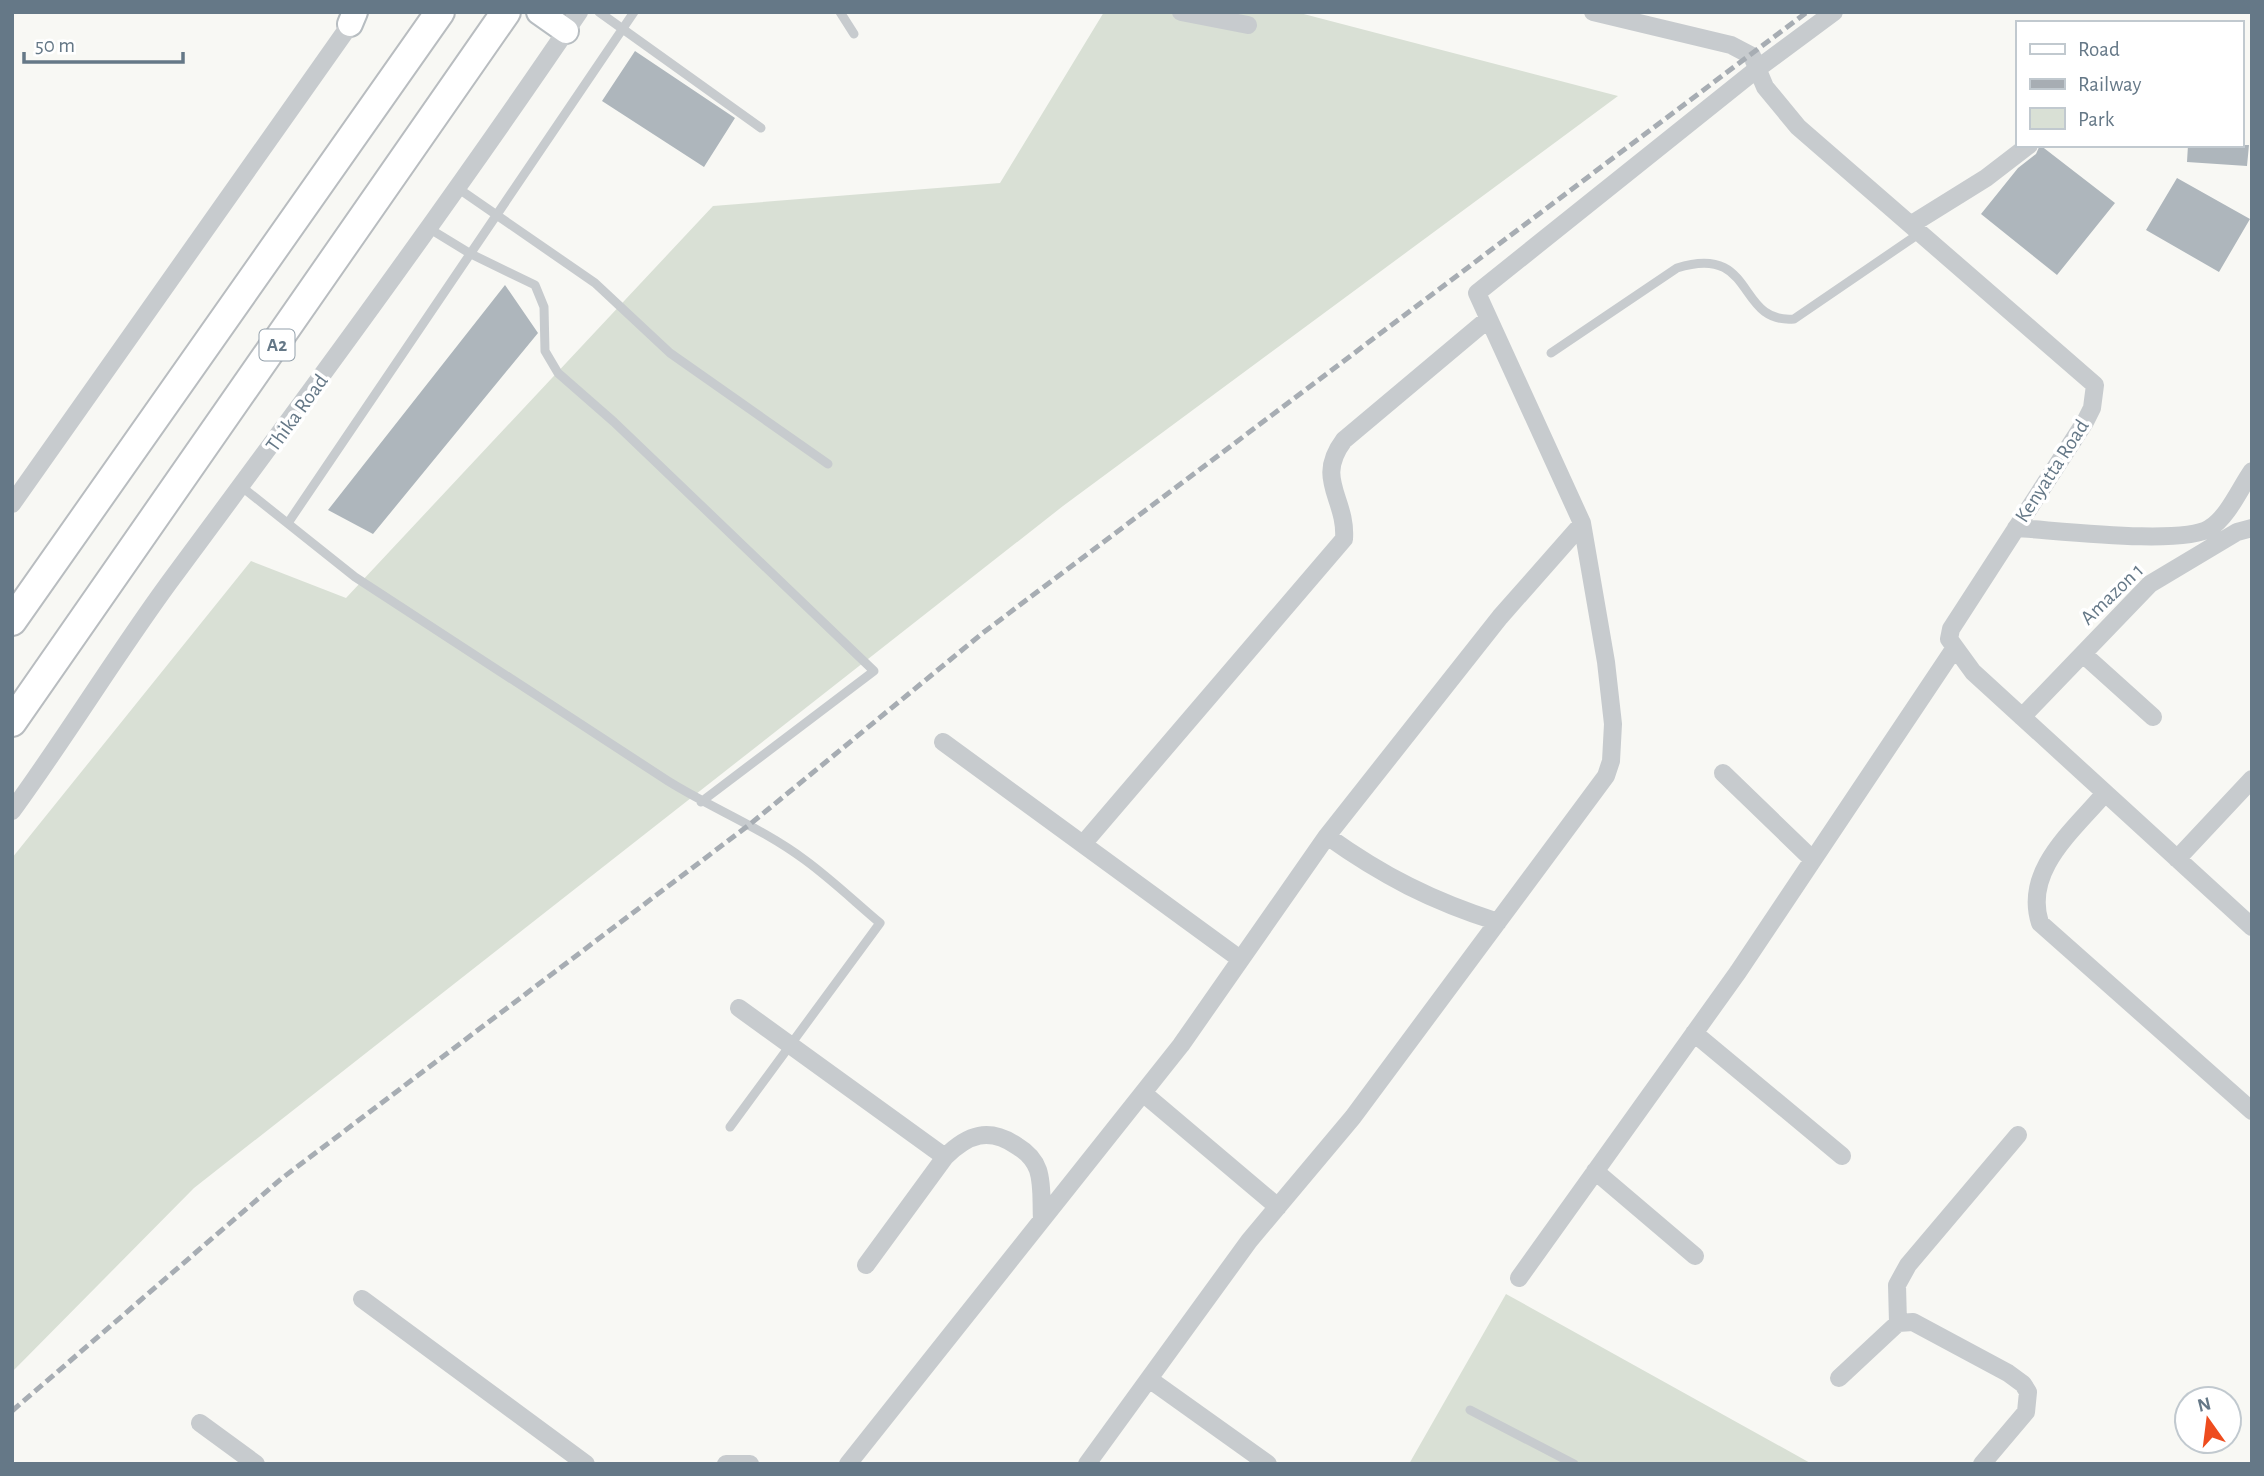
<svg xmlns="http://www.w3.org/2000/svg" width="2264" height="1476" viewBox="0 0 2264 1476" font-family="'Alegreya Sans',sans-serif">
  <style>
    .green { fill: #d9e0d5 }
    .building { fill: #aeb6bc }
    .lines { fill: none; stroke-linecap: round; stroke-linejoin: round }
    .secondary-casing { stroke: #b7bdc1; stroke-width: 28 }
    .trunk-casing { stroke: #b9bdc0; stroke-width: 32 }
    .service { stroke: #c7cbce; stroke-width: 9 }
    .minor { stroke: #c7cbce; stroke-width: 18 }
    .secondary { stroke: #fff; stroke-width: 24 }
    .trunk { stroke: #fff; stroke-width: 28 }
    .rail { stroke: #a7adb3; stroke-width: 5; stroke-dasharray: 10 5; stroke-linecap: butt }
    .labels { text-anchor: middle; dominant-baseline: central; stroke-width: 7; stroke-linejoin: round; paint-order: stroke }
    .shield { fill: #fff; stroke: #93a0ab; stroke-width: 2 }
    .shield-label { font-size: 19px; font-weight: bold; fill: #657887 }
    .street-label { font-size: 21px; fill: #657887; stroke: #fff }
  </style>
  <rect width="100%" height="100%" fill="#f8f8f4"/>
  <path class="green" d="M 1104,12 L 1296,12 L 1618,96 L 1063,506 L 194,1188 L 12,1372 L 12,858 L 251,561 L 346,598 L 713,206 L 1000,183 Z
    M 1506,1294 L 1812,1464 L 1409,1464 Z"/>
  <path class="building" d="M 635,51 L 735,118 L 704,167 L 602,101 Z
    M 2040,145 L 2115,203 L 2057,275 L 1981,214 L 2018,168 L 2036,154 Z
    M 2188,145 L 2249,145 L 2247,166 L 2187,162 Z
    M 2177,178 L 2250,219 L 2219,272 L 2146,230 Z
    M 505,285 L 538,333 L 373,534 L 328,510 Z"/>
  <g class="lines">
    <g class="secondary-casing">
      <path id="secondary" d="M 539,12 L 566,31
        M 350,24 L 355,12"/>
    </g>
    <g class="trunk-casing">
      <path id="trunk" d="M 12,621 L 440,12
        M 12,722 L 506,12"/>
    </g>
    <path class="service" d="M 599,12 L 761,128
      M 840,12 L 854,34
      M 459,189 L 595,283 L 670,353 L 828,464
      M 430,229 L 471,254 L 535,285 L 544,307 L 545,351 L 558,373 L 614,422 L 874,671 L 701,802
      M 1551,353 L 1677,268 C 1757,243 1735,324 1794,319 L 1920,233
      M 242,487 L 355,577 L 668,781 C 713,809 762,828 805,860 C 831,879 855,902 880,923 L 730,1127
      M 288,523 L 634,12
      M 1470,1410 L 1574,1464"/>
    <path class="minor" d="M 1181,12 L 1248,25
      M 1593,12 L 1731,45 L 1752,56 L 1765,87 L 1798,127 L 2095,385 L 2092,408 L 2085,422 L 1951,629 L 1949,639 L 1973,672 L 2252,927
      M 1912,224 L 1986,178 L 2029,145
      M 12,504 L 357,15
      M 2016,528 C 2054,530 2183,546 2210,528 C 2228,517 2240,488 2252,471
      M 2083,654 L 2153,717
      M 2022,717 L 2150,584 L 2237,532 L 2252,528
      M 943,742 L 1240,959
      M 1723,773 L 1813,860
      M 2105,793 C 2074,830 2023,870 2040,923 L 2252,1111
      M 12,811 C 66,737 114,658 168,584 C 308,395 447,207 579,12
      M 1327,836 C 1383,876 1432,901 1498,922
      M 1083,844 L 1344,539 C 1347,498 1314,480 1344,440 L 1487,320
      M 2177,859 L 2252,779
      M 739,1008 L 945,1157
      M 1694,1033 L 1842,1156
      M 1143,1093 L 1278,1207
      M 1595,1171 L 1695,1256
      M 866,1265 L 945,1157 C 968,1134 989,1127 1017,1146 C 1027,1152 1034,1159 1038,1170 C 1043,1185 1041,1204 1042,1220
      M 1519,1278 L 1738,972 L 1954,649
      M 362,1299 L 586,1464
      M 1898,1323 L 1897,1285 L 1908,1265 L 2018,1135
      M 1839,1378 L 1898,1323 L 1913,1322 L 2008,1373 L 2023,1384 L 2028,1392 L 2026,1412 L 1982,1464
      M 1149,1379 L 1268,1464
      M 200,1423 L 256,1464
      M 726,1464 L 750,1464
      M 848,1464 L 1181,1045 L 1327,836 L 1500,617 L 1582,524
      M 1087,1464 L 1249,1241 L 1353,1117 L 1606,776 L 1611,761 L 1613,724 L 1606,662 L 1582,523 L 1477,293 L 1757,69 L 1834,12"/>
    <use href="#secondary" class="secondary"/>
    <use href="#trunk" class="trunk"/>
    <path class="rail" d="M 12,1411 L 281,1179 L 749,825 L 984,632 L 1807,12"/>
  </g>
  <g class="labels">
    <rect class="shield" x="259.5" y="329.5" width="35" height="31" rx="5"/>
    <g class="shield-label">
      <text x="277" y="345">A2</text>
    </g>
    <g class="street-label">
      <text transform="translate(297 413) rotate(-54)">Thika Road</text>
      <text transform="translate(2052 471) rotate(-57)">Kenyatta Road</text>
      <text transform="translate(2112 594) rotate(-44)">Amazon 1</text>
    </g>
  </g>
  <rect width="2264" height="1476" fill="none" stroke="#657887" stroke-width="28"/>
  <rect x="2016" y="21" width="228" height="126" fill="#ffffff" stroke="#c1c9cf" stroke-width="2"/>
  <rect x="2030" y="44" width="35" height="10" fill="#ffffff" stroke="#c1c9cf" stroke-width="2"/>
  <text x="2078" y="56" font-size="21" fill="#657887">Road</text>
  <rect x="2030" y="79" width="35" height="10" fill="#a7adb3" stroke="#c1c9cf" stroke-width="2"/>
  <text x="2078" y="91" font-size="21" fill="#657887">Railway</text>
  <rect x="2030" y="108" width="35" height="21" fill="#d9e0d5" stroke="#c1c9cf" stroke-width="2"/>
  <text x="2078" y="126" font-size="21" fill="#657887">Park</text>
  <g transform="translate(2208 1420) rotate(346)"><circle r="33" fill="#ffffff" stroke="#c1c9cf" stroke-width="2"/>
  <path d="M0-5L12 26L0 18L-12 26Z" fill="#ee4c1e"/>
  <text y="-10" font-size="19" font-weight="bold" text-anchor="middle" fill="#657887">N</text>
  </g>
  <path d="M24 52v10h159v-10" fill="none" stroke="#657887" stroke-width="3.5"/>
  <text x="35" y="52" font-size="21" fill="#657887" stroke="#ffffff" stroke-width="5" paint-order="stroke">50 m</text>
</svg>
